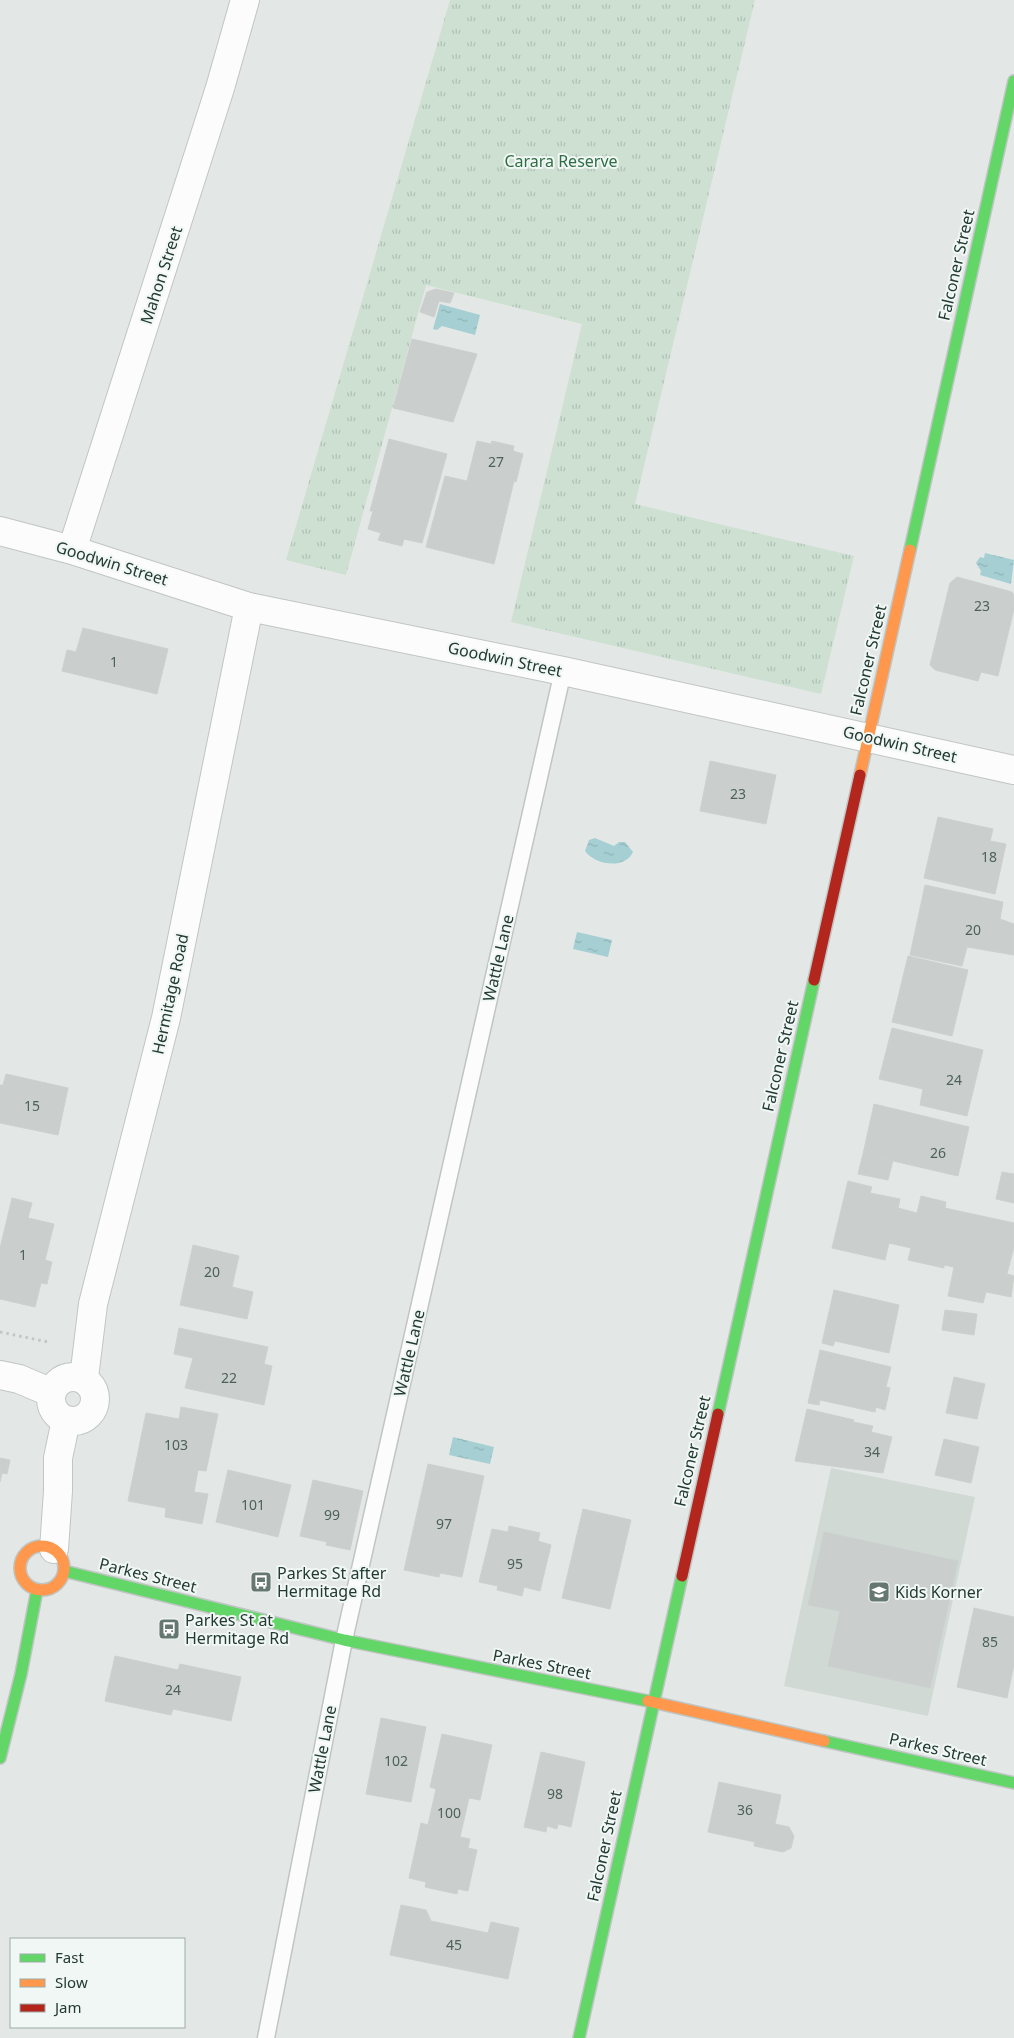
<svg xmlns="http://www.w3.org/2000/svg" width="1014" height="2038" viewBox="0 0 1014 2038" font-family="'Noto Sans',sans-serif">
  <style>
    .built { fill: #d1d9d5 }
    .park { fill: url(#park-tufts) }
    .water { fill: url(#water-ripples) }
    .building { fill: #cacfcd; stroke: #ccd1cf }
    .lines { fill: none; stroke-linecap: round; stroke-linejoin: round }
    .lane-casing { stroke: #c0c5c3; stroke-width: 19 }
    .street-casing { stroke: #c0c5c3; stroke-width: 30 }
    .fast-casing { stroke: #bfc5c3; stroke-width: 14 }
    .slow-casing { stroke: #bfc5c3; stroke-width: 14 }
    .jam-casing { stroke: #bfc5c3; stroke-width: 14 }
    .path { stroke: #c0c8c4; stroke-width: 3; stroke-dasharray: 2.5 4; stroke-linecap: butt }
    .lane { stroke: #fbfcfb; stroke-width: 16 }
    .street { stroke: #fbfcfb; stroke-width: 28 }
    .fast { stroke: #63d668; stroke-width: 11 }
    .slow { stroke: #ff974d; stroke-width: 11 }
    .jam { stroke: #b3261e; stroke-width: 11 }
    .labels { text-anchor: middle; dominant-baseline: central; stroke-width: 4; stroke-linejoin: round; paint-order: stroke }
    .number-label { font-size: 14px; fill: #4d605a }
    .park-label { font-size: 16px; fill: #2f6e45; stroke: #f1f7f4 }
    .street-label { font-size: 16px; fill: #223a32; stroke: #f1f7f4 }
    .poi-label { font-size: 16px; fill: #223a32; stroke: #f1f7f4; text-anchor: start }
  </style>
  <defs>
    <pattern id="park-tufts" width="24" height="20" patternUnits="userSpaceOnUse" patternTransform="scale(1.25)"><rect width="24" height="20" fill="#cde0d2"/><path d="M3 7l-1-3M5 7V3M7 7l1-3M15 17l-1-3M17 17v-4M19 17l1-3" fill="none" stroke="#b0c1b5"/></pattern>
    <pattern id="water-ripples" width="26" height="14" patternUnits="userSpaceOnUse" patternTransform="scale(1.25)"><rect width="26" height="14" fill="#a6cfd4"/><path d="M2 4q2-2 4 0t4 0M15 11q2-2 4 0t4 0" fill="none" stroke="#8fb2b6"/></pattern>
  </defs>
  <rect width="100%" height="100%" fill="#e3e8e6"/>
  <path class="built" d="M 831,1468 L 975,1497 L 928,1716 L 784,1686 Z"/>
  <path class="park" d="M 450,0 L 755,0 L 635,504 L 854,556 L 821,694 L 511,622 L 582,324 L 426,285 L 346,575 L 286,560 Z"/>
  <path class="water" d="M 440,304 L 480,315 L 475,335 L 442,326 L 437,330 L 433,329 Z
    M 985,553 L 1014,560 L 1011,584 L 980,575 L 981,571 L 976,563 L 980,557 L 984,558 Z
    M 595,838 L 614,846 L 619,842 L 625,842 L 633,852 C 625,870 595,865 585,851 L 589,840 Z
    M 577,932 L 612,940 L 608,957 L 573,949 Z
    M 453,1437 L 494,1447 L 490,1464 L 449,1455 Z"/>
  <path class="building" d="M 436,289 L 454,293 L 450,303 L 439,301 L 434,317 L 420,312 L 427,292 Z
    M 412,339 L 477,354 L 453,422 L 393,408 Z
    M 389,439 L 447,454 L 422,543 L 404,539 L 402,546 L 378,540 L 381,533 L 368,529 L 373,511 L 370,511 Z
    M 477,441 L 491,444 L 492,441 L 514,446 L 513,451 L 523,454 L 516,482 L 514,481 L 494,564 L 426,547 L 445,476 L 467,481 Z
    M 957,577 L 1012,592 L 1014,595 L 1014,609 L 998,676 L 981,672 L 978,681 L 935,670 L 930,665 L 950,583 Z
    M 83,628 L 168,649 L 157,694 L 62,671 L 67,650 L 76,652 Z
    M 710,761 L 776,775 L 766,824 L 700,811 Z
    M 938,817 L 993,829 L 990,841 L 1006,844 L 995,894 L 924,878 Z
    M 925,885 L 1003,902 L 1000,919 L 1014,924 L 1014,955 L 967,947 L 962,966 L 910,955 Z
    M 908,956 L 968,970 L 952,1036 L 892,1022 Z
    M 892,1028 L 983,1050 L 967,1116 L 920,1105 L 923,1089 L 879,1079 Z
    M 6,1074 L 68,1088 L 58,1135 L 0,1123 L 0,1085 L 3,1085 Z
    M 874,1104 L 969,1127 L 958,1176 L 863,1154 Z
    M 863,1154 L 893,1160 L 888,1180 L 858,1174 Z
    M 1002,1172 L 1014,1174 L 1014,1203 L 996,1199 Z
    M 848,1181 L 872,1187 L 870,1193 L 900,1199 L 898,1208 L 917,1213 L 921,1196 L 946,1202 L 945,1208 L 1014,1223 L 1014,1247 L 1007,1274 L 1014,1276 L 1011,1297 L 986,1292 L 983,1303 L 948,1296 L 954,1267 L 944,1265 L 944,1268 L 908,1260 L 911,1248 L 889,1243 L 885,1260 L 832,1248 Z
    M 12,1198 L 32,1203 L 28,1218 L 54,1224 L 45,1260 L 52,1262 L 47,1284 L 41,1283 L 35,1307 L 0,1299 L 0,1248 Z
    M 193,1245 L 239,1256 L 232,1287 L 253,1292 L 247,1319 L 180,1305 Z
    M 834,1290 L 899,1305 L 889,1353 L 835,1341 L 833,1346 L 822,1343 Z
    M 945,1310 L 977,1314 L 974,1335 L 942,1330 Z
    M 179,1328 L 268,1347 L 264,1364 L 272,1366 L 264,1405 L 185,1388 L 193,1358 L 174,1354 Z
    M 820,1350 L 891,1367 L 886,1387 L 890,1388 L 885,1410 L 876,1407 L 875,1412 L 820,1400 L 819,1405 L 808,1403 Z
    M 954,1377 L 985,1384 L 977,1419 L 946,1413 Z
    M 181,1407 L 218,1414 L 206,1471 L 198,1470 L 194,1492 L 208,1494 L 202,1524 L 165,1517 L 166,1508 L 128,1501 L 146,1413 L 179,1419 Z
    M 807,1409 L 854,1420 L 853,1422 L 873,1426 L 871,1432 L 892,1437 L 883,1473 L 795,1461 Z
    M 944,1439 L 979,1447 L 971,1483 L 935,1475 Z
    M 0,1458 L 10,1460 L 7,1474 L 2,1473 L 0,1482 Z
    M 428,1464 L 484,1476 L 462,1577 L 440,1573 L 439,1577 L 404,1570 Z
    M 228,1470 L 291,1485 L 278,1537 L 216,1522 Z
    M 313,1480 L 363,1491 L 350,1550 L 326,1545 L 327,1542 L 300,1536 Z
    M 583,1509 L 631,1520 L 610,1609 L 562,1598 Z
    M 509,1526 L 540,1533 L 538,1541 L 551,1545 L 540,1591 L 524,1587 L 522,1596 L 497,1590 L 498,1586 L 479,1582 L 492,1529 L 508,1532 Z
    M 824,1532 L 958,1561 L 930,1688 L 828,1666 L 840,1611 L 808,1605 Z
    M 974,1608 L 1014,1617 L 1014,1665 L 1007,1698 L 957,1687 Z
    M 115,1656 L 178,1670 L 180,1664 L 241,1677 L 231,1721 L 173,1709 L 171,1715 L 105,1701 Z
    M 381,1718 L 426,1727 L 411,1802 L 366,1794 Z
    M 442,1734 L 492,1745 L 480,1800 L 469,1798 L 460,1837 L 470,1839 L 468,1848 L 477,1850 L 468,1891 L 458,1889 L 457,1894 L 425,1887 L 426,1882 L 409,1878 L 421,1823 L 428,1825 L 436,1789 L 430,1787 Z
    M 541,1752 L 585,1762 L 571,1827 L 558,1824 L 557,1829 L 547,1826 L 546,1832 L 524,1827 Z
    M 719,1782 L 781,1795 L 775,1824 L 789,1827 L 794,1836 L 791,1848 L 783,1852 L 754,1846 L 755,1842 L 708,1832 Z
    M 401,1905 L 426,1910 L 431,1921 L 488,1933 L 491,1922 L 519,1928 L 508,1979 L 390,1955 Z"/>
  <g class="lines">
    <g class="lane-casing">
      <path id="lane" d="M 266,2038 L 344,1640 L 563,671"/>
    </g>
    <g class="street-casing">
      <path id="street" d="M 0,531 L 72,550 L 249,607 L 563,671 L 1014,770
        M 72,550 L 220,88 L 245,0
        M 0,1375 L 19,1379 L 52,1393
        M51 1399a22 22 0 1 1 44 0a22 22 0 1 1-44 0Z
        M 84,1378 L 93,1304 L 166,1018 L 249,607
        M 54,1549 L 58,1491 L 58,1458 L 66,1420"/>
    </g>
    <g class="fast-casing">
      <path id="fast" d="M 910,550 L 1014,81
        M 718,1414 L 814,980
        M 64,1571 L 344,1640 L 648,1701
        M 824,1741 L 1014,1783
        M 0,1758 L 21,1674 L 37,1590
        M 579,2038 L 682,1576"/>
    </g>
    <g class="slow-casing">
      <path id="slow" d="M 860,775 L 910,550
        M20 1568a22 22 0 1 1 44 0a22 22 0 1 1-44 0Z
        M 648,1701 L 824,1741"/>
    </g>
    <g class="jam-casing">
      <path id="jam" d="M 814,980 L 860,775
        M 682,1576 L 718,1414"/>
    </g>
    <path class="path" d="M 0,1332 L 48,1342"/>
    <use href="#lane" class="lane"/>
    <use href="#street" class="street"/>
    <use href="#fast" class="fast"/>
    <use href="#slow" class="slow"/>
    <use href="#jam" class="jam"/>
  </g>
  <defs>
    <g id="bus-square" transform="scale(1.125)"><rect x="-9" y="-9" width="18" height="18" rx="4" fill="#667771" stroke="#f1f7f4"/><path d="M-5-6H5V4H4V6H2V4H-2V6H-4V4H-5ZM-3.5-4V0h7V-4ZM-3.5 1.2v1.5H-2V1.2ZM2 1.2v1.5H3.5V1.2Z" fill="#fff"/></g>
    <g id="school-square" transform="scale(1.125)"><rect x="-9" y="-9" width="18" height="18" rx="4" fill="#667771" stroke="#f1f7f4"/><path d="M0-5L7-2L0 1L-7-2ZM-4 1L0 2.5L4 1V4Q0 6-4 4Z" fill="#fff"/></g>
  </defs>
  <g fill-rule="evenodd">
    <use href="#bus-square" x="261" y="1582"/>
    <use href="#school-square" x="879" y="1592"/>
    <use href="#bus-square" x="169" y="1629"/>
  </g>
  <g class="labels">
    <g class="number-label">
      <text x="496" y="461">27</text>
      <text x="982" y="605">23</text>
      <text x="114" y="661">1</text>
      <text x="738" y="793">23</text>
      <text x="989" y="856">18</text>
      <text x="973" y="929">20</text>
      <text x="954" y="1079">24</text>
      <text x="32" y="1105">15</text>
      <text x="938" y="1152">26</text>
      <text x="23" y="1254">1</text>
      <text x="212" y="1271">20</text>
      <text x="229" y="1377">22</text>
      <text x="176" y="1444">103</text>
      <text x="872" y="1451">34</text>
      <text x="253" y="1504">101</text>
      <text x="332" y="1514">99</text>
      <text x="444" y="1523">97</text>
      <text x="515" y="1563">95</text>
      <text x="990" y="1641">85</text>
      <text x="173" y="1689">24</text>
      <text x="396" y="1760">102</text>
      <text x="555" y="1793">98</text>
      <text x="745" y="1809">36</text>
      <text x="449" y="1812">100</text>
      <text x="454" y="1944">45</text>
    </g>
    <g class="park-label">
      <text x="561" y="161">Carara Reserve</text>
    </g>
    <g class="street-label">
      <text transform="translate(956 265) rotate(-77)">Falconer Street</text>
      <text transform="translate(161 275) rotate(-72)">Mahon Street</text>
      <text transform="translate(112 563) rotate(17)">Goodwin Street</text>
      <text transform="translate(505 659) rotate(12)">Goodwin Street</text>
      <text transform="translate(868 660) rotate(-77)">Falconer Street</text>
      <text transform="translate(900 744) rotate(13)">Goodwin Street</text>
      <text transform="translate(498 958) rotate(-77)">Wattle Lane</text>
      <text transform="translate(170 994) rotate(-78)">Hermitage Road</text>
      <text transform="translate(780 1056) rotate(-77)">Falconer Street</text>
      <text transform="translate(409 1353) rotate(-77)">Wattle Lane</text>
      <text transform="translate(692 1451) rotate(-77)">Falconer Street</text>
      <text transform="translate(148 1575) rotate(14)">Parkes Street</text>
      <text transform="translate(542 1664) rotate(11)">Parkes Street</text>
      <text transform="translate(322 1749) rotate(-79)">Wattle Lane</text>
      <text transform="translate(938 1749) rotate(13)">Parkes Street</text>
      <text transform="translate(604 1846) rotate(-78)">Falconer Street</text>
    </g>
    <g class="poi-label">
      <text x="277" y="1573">Parkes St after<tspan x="277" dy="18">Hermitage Rd</tspan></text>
      <text x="895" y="1592">Kids Korner</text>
      <text x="185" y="1620">Parkes St at<tspan x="185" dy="18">Hermitage Rd</tspan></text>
    </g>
  </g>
  <rect x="10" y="1938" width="175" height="90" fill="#f1f7f4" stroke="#9eaba6"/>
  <rect x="20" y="1954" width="25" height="8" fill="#63d668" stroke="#9eaba6"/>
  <text x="55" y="1963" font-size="15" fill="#223a32">Fast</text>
  <rect x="20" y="1979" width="25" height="8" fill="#ff974d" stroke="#9eaba6"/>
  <text x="55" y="1988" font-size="15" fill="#223a32">Slow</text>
  <rect x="20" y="2004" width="25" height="8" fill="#b3261e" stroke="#9eaba6"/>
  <text x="55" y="2013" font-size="15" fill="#223a32">Jam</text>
</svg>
